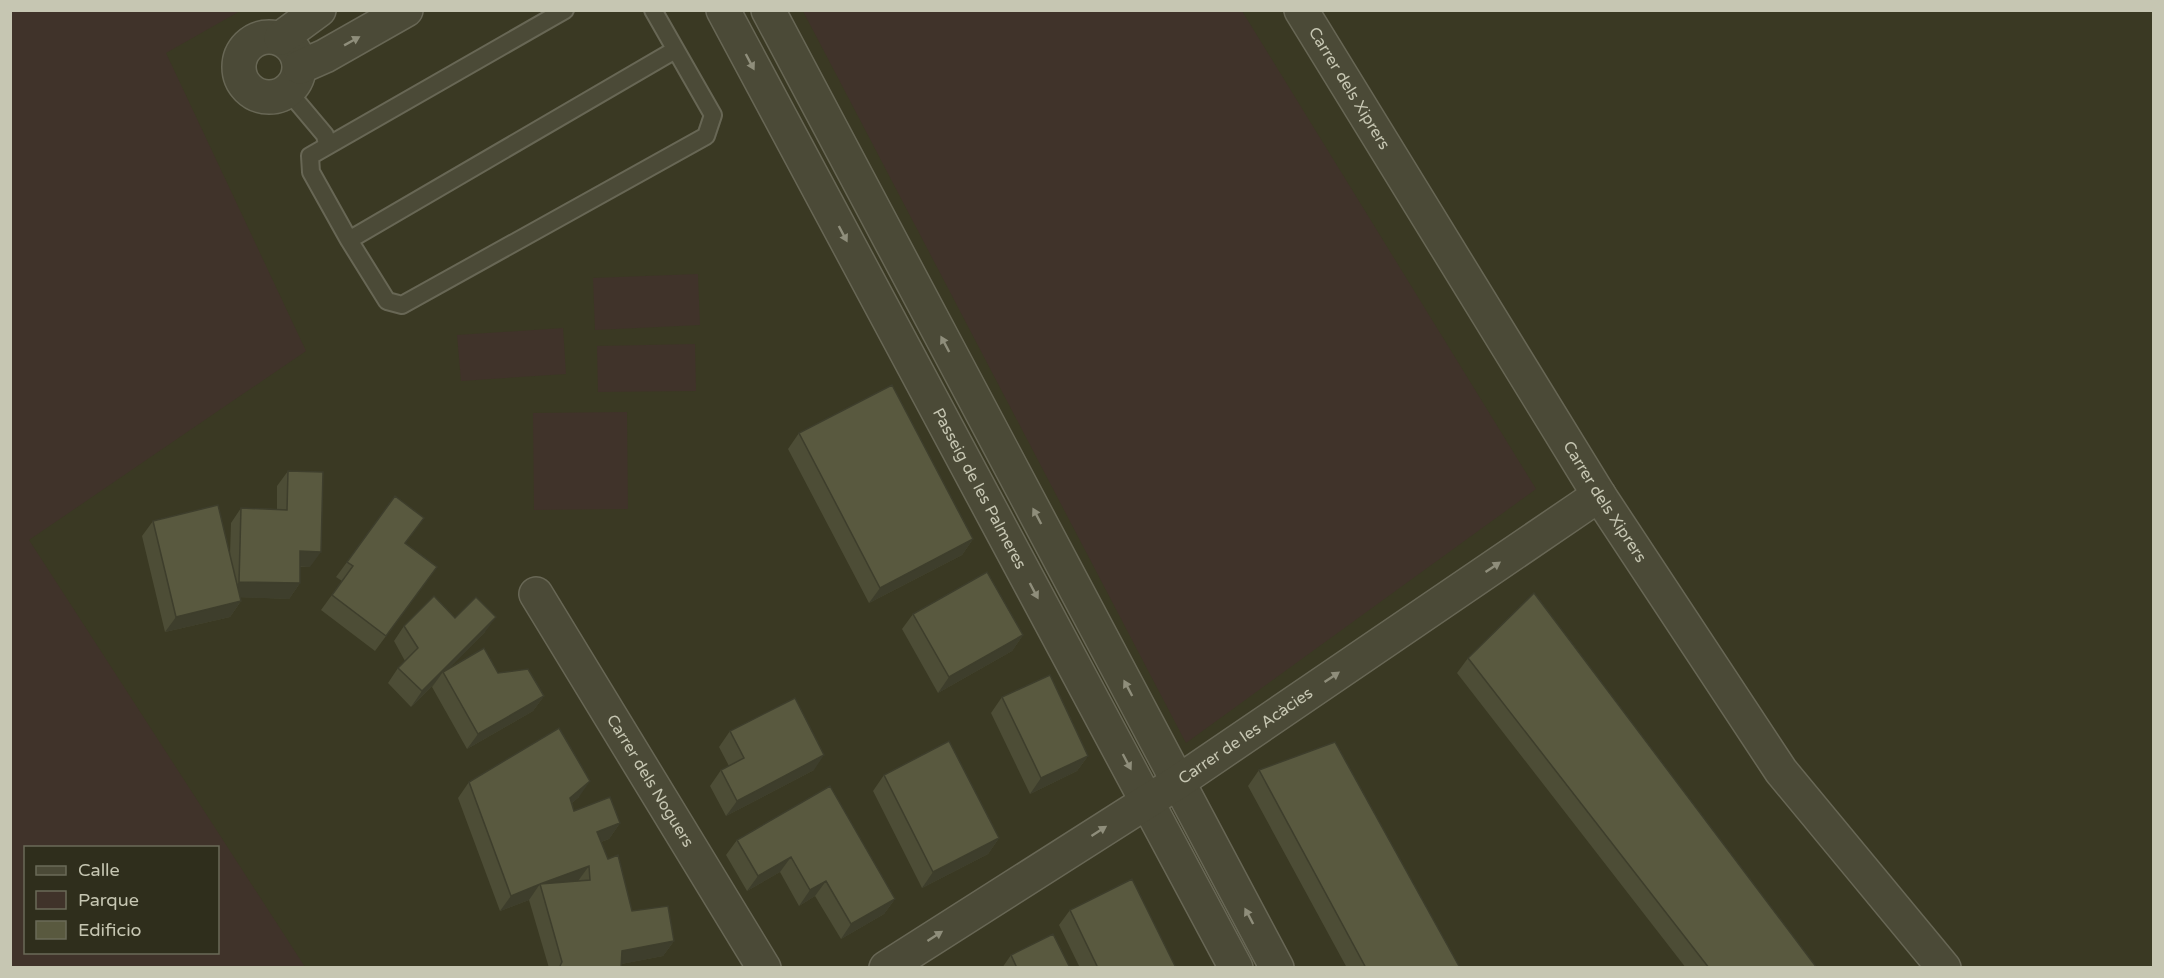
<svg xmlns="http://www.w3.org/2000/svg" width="2164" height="978" viewBox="0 0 2164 978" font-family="'Varela Round',sans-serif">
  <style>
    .green { fill: #40332a; fill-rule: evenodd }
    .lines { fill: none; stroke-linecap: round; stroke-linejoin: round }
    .service-casing { stroke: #686755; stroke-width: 20 }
    .minor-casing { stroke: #686755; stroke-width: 36 }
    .service { stroke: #4b4a37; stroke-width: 16 }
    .minor { stroke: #4b4a37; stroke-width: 33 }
    .wall { fill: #4d4d36 }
    .shaded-wall { fill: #3e3e2c }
    .building { fill: #59593f; stroke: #3e3e2c; stroke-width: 1.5; fill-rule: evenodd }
    .oneway { fill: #8f8e7b }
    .labels { text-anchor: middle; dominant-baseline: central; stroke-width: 4.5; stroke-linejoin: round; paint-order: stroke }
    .street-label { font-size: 16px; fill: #c6c6b2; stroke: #2f2e1c }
  </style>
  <rect width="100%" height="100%" fill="#3a3923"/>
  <path class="green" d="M 10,11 L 240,11 L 166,53 L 306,351 L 29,540 L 305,967 L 11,967 ZM 26,848 L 218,848 L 218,952 L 26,952 Z
    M 803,11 L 1242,11 L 1536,489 L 1186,743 Z
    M 698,274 L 700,325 L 595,330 L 593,278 Z
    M 563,328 L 566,374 L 461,381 L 457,335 Z
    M 695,344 L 696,391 L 598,392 L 597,346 Z
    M 627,412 L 628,509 L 534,510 L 533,413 Z"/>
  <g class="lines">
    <g class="service-casing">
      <path id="service" d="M 565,10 L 310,156 L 311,172 L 349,240 L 387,301 L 402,305 L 706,136 L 713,115 L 653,10
        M 288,91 L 325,135 L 327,145
        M 349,240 L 675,50"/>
    </g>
    <g class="minor-casing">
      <g id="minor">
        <path id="s1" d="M 723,10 L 1236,968"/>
        <path d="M 768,10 L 1277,968"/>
        <path id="s2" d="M 1301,10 L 1599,495 L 1781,771 L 1944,968"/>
        <circle cx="269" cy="67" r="30"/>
        <path d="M 281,38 L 319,10"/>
        <path d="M 300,67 L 325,56 L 406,10"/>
        <path id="s3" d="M 536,594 L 764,968"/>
        <path id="s4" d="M 886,968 L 1178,782 L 1599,495"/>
      </g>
    </g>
    <use href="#service" class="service"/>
    <use href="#minor" class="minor"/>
  </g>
  <path class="wall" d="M 799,433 L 973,539 L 962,555 L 869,603 L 788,449 Z
    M 288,471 L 310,567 L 300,567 L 300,583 L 289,599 L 240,597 L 241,601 L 230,617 L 165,632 L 142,536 L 153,521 L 230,555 L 231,523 L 241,508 L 277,509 L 277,486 Z
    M 405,544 L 426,582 L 375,651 L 321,610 L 342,581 L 336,577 L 347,562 Z
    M 913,614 L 1023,635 L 1012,651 L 938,693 L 902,629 Z
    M 455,618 L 485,632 L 450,667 L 498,673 L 544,696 L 533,711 L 467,749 L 432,687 L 435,683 L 411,707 L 388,683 L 398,668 L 405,661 L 394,641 L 404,626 Z
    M 1468,658 L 1817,968 L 1686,968 L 1457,673 Z
    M 1002,697 L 1088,756 L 1077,771 L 1030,794 L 991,713 Z
    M 730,731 L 814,770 L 726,816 L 710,786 L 721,770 L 729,766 L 719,747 Z
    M 1259,770 L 1460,968 L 1347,968 L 1248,786 Z
    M 884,775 L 999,838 L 988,854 L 922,888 L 873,791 Z
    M 469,782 L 579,797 L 572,803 L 574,811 L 620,823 L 609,839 L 601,842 L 608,859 L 632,911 L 674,941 L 663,956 L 621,964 L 621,968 L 549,968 L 529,900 L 500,911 L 458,798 Z
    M 830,786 L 895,899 L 884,914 L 841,939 L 815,896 L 799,906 L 780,872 L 747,891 L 726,855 L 737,840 Z
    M 1070,910 L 1176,968 L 1080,968 L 1059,925 Z
    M 1011,955 L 1070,968 L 1002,968 Z"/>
  <path class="shaded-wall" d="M 973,539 L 962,555 L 869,603 L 880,588 Z
    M 300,551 L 321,552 L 310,567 L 289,566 Z
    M 239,582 L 300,583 L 289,599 L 229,597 Z
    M 241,601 L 230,617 L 165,632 L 176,617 Z
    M 496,617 L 485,632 L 444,674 L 443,672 L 435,683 L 411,707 L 422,691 Z
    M 1023,635 L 1012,651 L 938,693 L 949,677 Z
    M 544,696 L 533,711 L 467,749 L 478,734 Z
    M 824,755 L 814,770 L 726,816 L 737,801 Z
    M 1088,756 L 1077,771 L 1030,794 L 1041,778 Z
    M 590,781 L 579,797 L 559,814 L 570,798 Z
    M 620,823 L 609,839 L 586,847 L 597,832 Z
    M 999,838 L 988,854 L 922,888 L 933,872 Z
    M 791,857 L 780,872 L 747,891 L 758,876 Z
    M 589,866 L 578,881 L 540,884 Z
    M 826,881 L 815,896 L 799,906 L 810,890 Z
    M 540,884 L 529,900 L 500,911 L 511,896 Z
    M 895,899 L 884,914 L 841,939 L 851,924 Z
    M 674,941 L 663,956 L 611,966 L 622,951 Z"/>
  <path class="building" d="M 892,385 L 973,539 L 880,588 L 799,433 Z
    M 288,471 L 323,472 L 321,552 L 300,551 L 300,583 L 239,582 L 241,508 L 287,510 Z
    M 395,496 L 424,518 L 405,543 L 437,567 L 386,636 L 332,595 L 353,566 L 347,562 Z
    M 218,505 L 241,601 L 176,617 L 153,521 Z
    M 987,572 L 1023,635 L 949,677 L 913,614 Z
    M 1534,593 L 1817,968 L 1709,968 L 1468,658 Z
    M 434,596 L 455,618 L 476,597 L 496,617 L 422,691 L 398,668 L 418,648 L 404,626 Z
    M 484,648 L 498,673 L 528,669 L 544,696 L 478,734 L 443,672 Z
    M 1050,675 L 1088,756 L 1041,778 L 1002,697 Z
    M 795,698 L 824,755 L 737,801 L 721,770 L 744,758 L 730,731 Z
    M 559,728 L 590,781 L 570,798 L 574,811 L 610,797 L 620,823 L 597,832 L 608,859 L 618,855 L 632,911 L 668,906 L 674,941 L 622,951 L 621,968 L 559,968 L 562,962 L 540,884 L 511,896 L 469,782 ZM 589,866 L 590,880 L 540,884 Z
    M 949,741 L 999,838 L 933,872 L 884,775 Z
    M 1335,742 L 1460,968 L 1366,968 L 1259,770 Z
    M 830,786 L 895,899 L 851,924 L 826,881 L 810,890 L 791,857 L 758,876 L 737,840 Z
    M 1132,879 L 1176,968 L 1098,968 L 1070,910 Z
    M 1053,934 L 1070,968 L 1017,968 L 1011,955 Z"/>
  <defs><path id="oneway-solid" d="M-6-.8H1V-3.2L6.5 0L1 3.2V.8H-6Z" transform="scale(1.5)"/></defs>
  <g class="oneway">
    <use href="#oneway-solid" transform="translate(352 41) rotate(-29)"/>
    <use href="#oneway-solid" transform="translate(750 62) rotate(62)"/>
    <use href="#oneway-solid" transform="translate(843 234) rotate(62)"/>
    <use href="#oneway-solid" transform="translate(945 344) rotate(-118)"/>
    <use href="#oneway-solid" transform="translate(1037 516) rotate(-118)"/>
    <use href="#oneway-solid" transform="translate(1493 567) rotate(-34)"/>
    <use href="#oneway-solid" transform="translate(1034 591) rotate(62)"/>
    <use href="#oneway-solid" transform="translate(1332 677) rotate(-34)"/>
    <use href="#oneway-solid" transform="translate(1128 688) rotate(-118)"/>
    <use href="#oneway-solid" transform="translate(1127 762) rotate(62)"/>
    <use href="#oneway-solid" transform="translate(1099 831) rotate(-33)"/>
    <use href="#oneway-solid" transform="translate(1249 916) rotate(-118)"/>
    <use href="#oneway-solid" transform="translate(935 936) rotate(-33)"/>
  </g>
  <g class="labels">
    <g class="street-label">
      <text stroke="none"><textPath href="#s2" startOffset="92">Carrer dels Xiprers</textPath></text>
      <text stroke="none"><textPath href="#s1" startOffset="543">Passeig de les Palmeres</textPath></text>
      <text stroke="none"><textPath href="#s2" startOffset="578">Carrer dels Xiprers</textPath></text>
      <text stroke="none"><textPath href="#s4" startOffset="428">Carrer de les Acàcies</textPath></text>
      <text stroke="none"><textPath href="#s3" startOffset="219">Carrer dels Noguers</textPath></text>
    </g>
  </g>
  <rect width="2164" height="978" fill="none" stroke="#c6c6b2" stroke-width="24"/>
  <rect x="24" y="846" width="195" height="108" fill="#2f2e1c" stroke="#6b6b58" stroke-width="1.5"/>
  <rect x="36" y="866" width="30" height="9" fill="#4b4a37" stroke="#6b6b58" stroke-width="1.5"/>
  <text x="78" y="876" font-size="18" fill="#c6c6b2">Calle</text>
  <rect x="36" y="891" width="30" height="18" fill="#40332a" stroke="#6b6b58" stroke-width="1.5"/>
  <text x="78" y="906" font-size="18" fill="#c6c6b2">Parque</text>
  <rect x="36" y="921" width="30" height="18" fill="#59593f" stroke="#6b6b58" stroke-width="1.5"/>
  <text x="78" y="936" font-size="18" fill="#c6c6b2">Edificio</text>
</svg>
